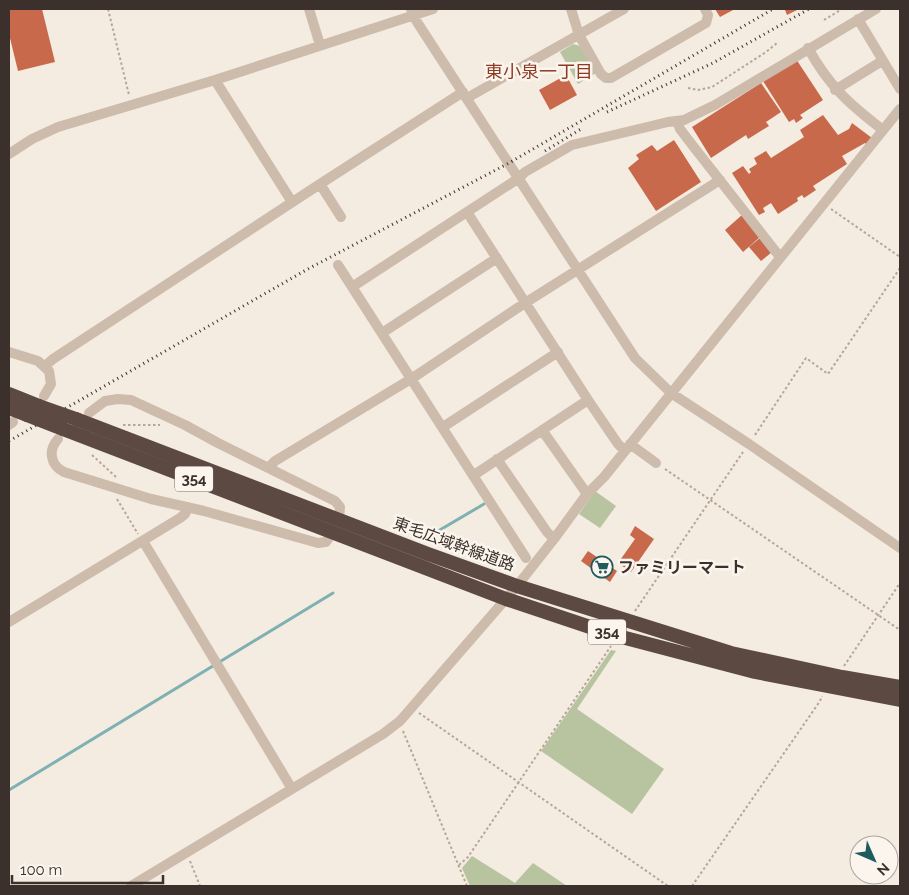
<svg xmlns="http://www.w3.org/2000/svg" width="909" height="895" viewBox="0 0 909 895" font-family="Raleway,'Noto Sans JP',sans-serif">
  <style>
    .green { fill: #b8c4a0 }
    .lines { fill: none; stroke-linecap: round; stroke-linejoin: round }
    .stream { stroke: #7fb0b2; stroke-width: 3 }
    .building { fill: #c8694b }
    .path { stroke: #b9a596; stroke-width: 2; stroke-dasharray: 2.5 2.5; stroke-linecap: butt }
    .minor { stroke: #cdbbac; stroke-width: 10 }
    .highway { stroke: #5c4a42; stroke-width: 14 }
    .rail { stroke: #3b302b; stroke-width: 3; stroke-dasharray: 1 4; stroke-linecap: butt }
    .highway-bridge { stroke: #5c4a42; stroke-width: 14 }
    .labels { text-anchor: middle; dominant-baseline: central; stroke-width: 5; stroke-linejoin: round; paint-order: stroke }
    .shield { fill: #fbf5ee; stroke: #756b66; stroke-width: 1 }
    .shield-label { font-size: 15px; font-weight: bold; fill: #3b302b }
    .street-label { font-size: 16px; fill: #3b302b; stroke: #fbf5ee }
    .poi-label { font-size: 16px; font-weight: bold; fill: #3b302b; stroke: #fbf5ee; text-anchor: start }
    .neighbourhood-label { font-size: 18px; fill: #8c3b22; stroke: #fbf5ee }
  </style>
  <rect width="100%" height="100%" fill="#f4ebe1"/>
  <path class="green" d="M 573,44 L 580,46 L 596,73 L 578,84 L 560,52 Z
    M 595,491 L 616,506 L 600,528 L 579,514 Z
    M 611,650 L 616,651 L 577,709 L 664,769 L 632,814 L 541,751 Z
    M 472,856 L 515,883 L 533,863 L 567,886 L 470,886 L 462,868 Z"/>
  <g class="lines">
    <path class="stream" d="M 433,534 L 484,504
      M 9,790 L 333,593"/>
  </g>
  <path class="building" d="M 9,9 L 42,9 L 55,62 L 18,71 L 9,34 Z
    M 715,9 L 735,9 L 720,17 Z
    M 787,9 L 799,9 L 787,15 L 785,10 Z
    M 796,59 L 823,100 L 800,115 L 803,118 L 796,123 L 794,119 L 789,122 L 763,81 Z
    M 566,75 L 577,95 L 550,110 L 539,90 Z
    M 761,83 L 781,112 L 766,122 L 769,126 L 748,139 L 746,135 L 711,158 L 692,127 Z
    M 823,115 L 838,135 L 849,129 L 852,123 L 872,138 L 866,144 L 865,143 L 842,156 L 847,164 L 813,186 L 816,190 L 804,198 L 802,195 L 797,198 L 798,201 L 778,214 L 771,203 L 763,208 L 765,212 L 759,215 L 732,173 L 743,166 L 749,174 L 751,172 L 749,169 L 757,164 L 754,158 L 766,151 L 771,158 L 804,137 L 800,130 Z
    M 674,140 L 701,182 L 656,211 L 628,168 L 639,159 L 636,155 L 652,145 L 657,151 Z
    M 742,215 L 760,237 L 743,252 L 725,230 Z
    M 760,238 L 772,252 L 761,261 L 749,247 Z
    M 635,526 L 654,539 L 631,572 L 618,563 L 635,539 L 630,535 Z
    M 588,551 L 617,571 L 610,582 L 581,561 Z"/>
  <g class="lines">
    <path class="path" d="M 108,9 L 129,95
      M 824,20 L 842,9
      M 688,88 L 698,90 L 712,87 L 766,52 L 777,43
      M 831,209 L 900,257
      M 123,425 L 160,425
      M 755,435 L 806,358 L 828,374 L 900,268
      M 92,455 L 116,477
      M 665,469 L 900,630
      M 117,499 L 138,534
      M 635,611 L 743,452
      M 844,666 L 900,583
      M 419,713 L 668,886
      M 403,731 L 467,886
      M 190,861 L 200,886
      M 459,865 L 468,857 L 611,646
      M 692,886 L 820,701 L 822,696"/>
    <path class="minor" d="M 309,9 L 320,45
      M 411,9 L 417,22 L 635,358 L 671,393 L 749,444 L 900,548
      M 571,9 L 579,35 L 601,74 L 606,78 L 611,78 L 706,23 L 708,15 L 705,9
      M 858,19 L 900,89
      M 808,48 C 829,86 849,104 883,130
      M 215,80 L 292,202
      M 835,90 L 882,61
      M 467,98 L 624,9
      M 677,121 L 680,129 L 693,146 L 780,257
      M 9,154 L 32,139 L 58,127 L 215,80 L 433,9
      M 320,184 L 341,217
      M 467,212 L 588,400 L 618,444 L 625,451
      M 338,265 L 526,558
      M 352,287 L 519,178 L 525,172 L 572,145 L 668,122 L 684,120 L 715,105 L 876,9
      M 382,333 L 497,258
      M 9,352 L 38,361 L 49,371 L 51,384 L 44,396
      M 45,366 L 53,359 L 320,184 L 463,92
      M 89,413 L 105,401 L 118,399 L 131,400 L 185,425 L 218,443 L 335,501 L 340,507 L 339,519
      M 9,425 L 13,422
      M 443,427 L 558,352
      M 542,430 L 587,494
      M 58,439 C 48,450 50,465 64,472 L 151,499 L 204,511 L 318,543 L 326,542 L 333,532
      M 630,444 L 656,463
      M 497,459 L 547,532 L 554,539
      M 268,468 L 275,461 L 411,379 L 525,303 L 720,180
      M 474,475 L 588,400
      M 143,541 L 292,789
      M 9,622 L 180,518 L 185,514 L 188,507
      M 131,886 L 383,734 L 400,721 L 517,586 L 554,539 L 587,494 L 604,477 L 900,109"/>
    <path class="highway" d="M 9,394 L 39,406
      M 9,408 L 27,415
      M 76,419 L 428,554 L 517,586 L 731,653 L 842,677 L 900,687
      M 63,429 L 506,599 L 614,635 L 755,672 L 900,700"/>
    <path class="rail" d="M 607,112 L 713,63 L 809,9
      M 545,151 L 581,129
      M 9,441 L 306,270 L 509,163 L 773,9"/>
    <path class="highway-bridge" d="M 39,406 L 76,419
      M 27,415 L 63,429"/>
  </g>
  <defs>
    <g id="supermarket-ring" transform="scale(1.125)"><circle r="9.5" fill="#fbf5ee" stroke="#1f5a5e" stroke-width="1.5"/><path d="M-6-5.5h2.5l.6 2H6L4.5 2H-2.5L-4.4-4H-6ZM-1.5 3.2a1.3 1.3 0 1 0 .1 0ZM3 3.2a1.3 1.3 0 1 0 .1 0Z" fill="#1f5a5e"/></g>
  </defs>
  <g fill-rule="evenodd">
    <use href="#supermarket-ring" x="602" y="567"/>
  </g>
  <g class="labels">
    <g class="shield">
      <rect x="175" y="466.5" width="38" height="25" rx="4"/>
      <rect x="588" y="619.5" width="38" height="25" rx="4"/>
    </g>
    <g class="shield-label">
      <text x="194" y="479">354</text>
      <text x="607" y="632">354</text>
    </g>
    <g class="street-label">
      <text transform="translate(454 544) rotate(20)">東毛広域幹線道路</text>
    </g>
    <g class="poi-label">
      <text x="618" y="567">ファミリーマート</text>
    </g>
    <g class="neighbourhood-label">
      <text x="539" y="71">東小泉一丁目</text>
    </g>
  </g>
  <rect width="909" height="895" fill="none" stroke="#3b302b" stroke-width="20"/>
  <g transform="translate(874 860) rotate(135)"><circle r="24" fill="#fbf5ee" stroke="#aea6a0"/>
  <path d="M0-4L9 19L0 12L-9 19Z" fill="#1f5a5e"/>
  <text y="-8" font-size="14" font-weight="bold" text-anchor="middle" fill="#3b302b">N</text>
  </g>
  <path d="M12 875v8h151v-8" fill="none" stroke="#3b302b" stroke-width="2.5"/>
  <text x="20" y="875" font-size="15" fill="#3b302b" stroke="#fbf5ee" stroke-width="4" paint-order="stroke">100 m</text>
</svg>
